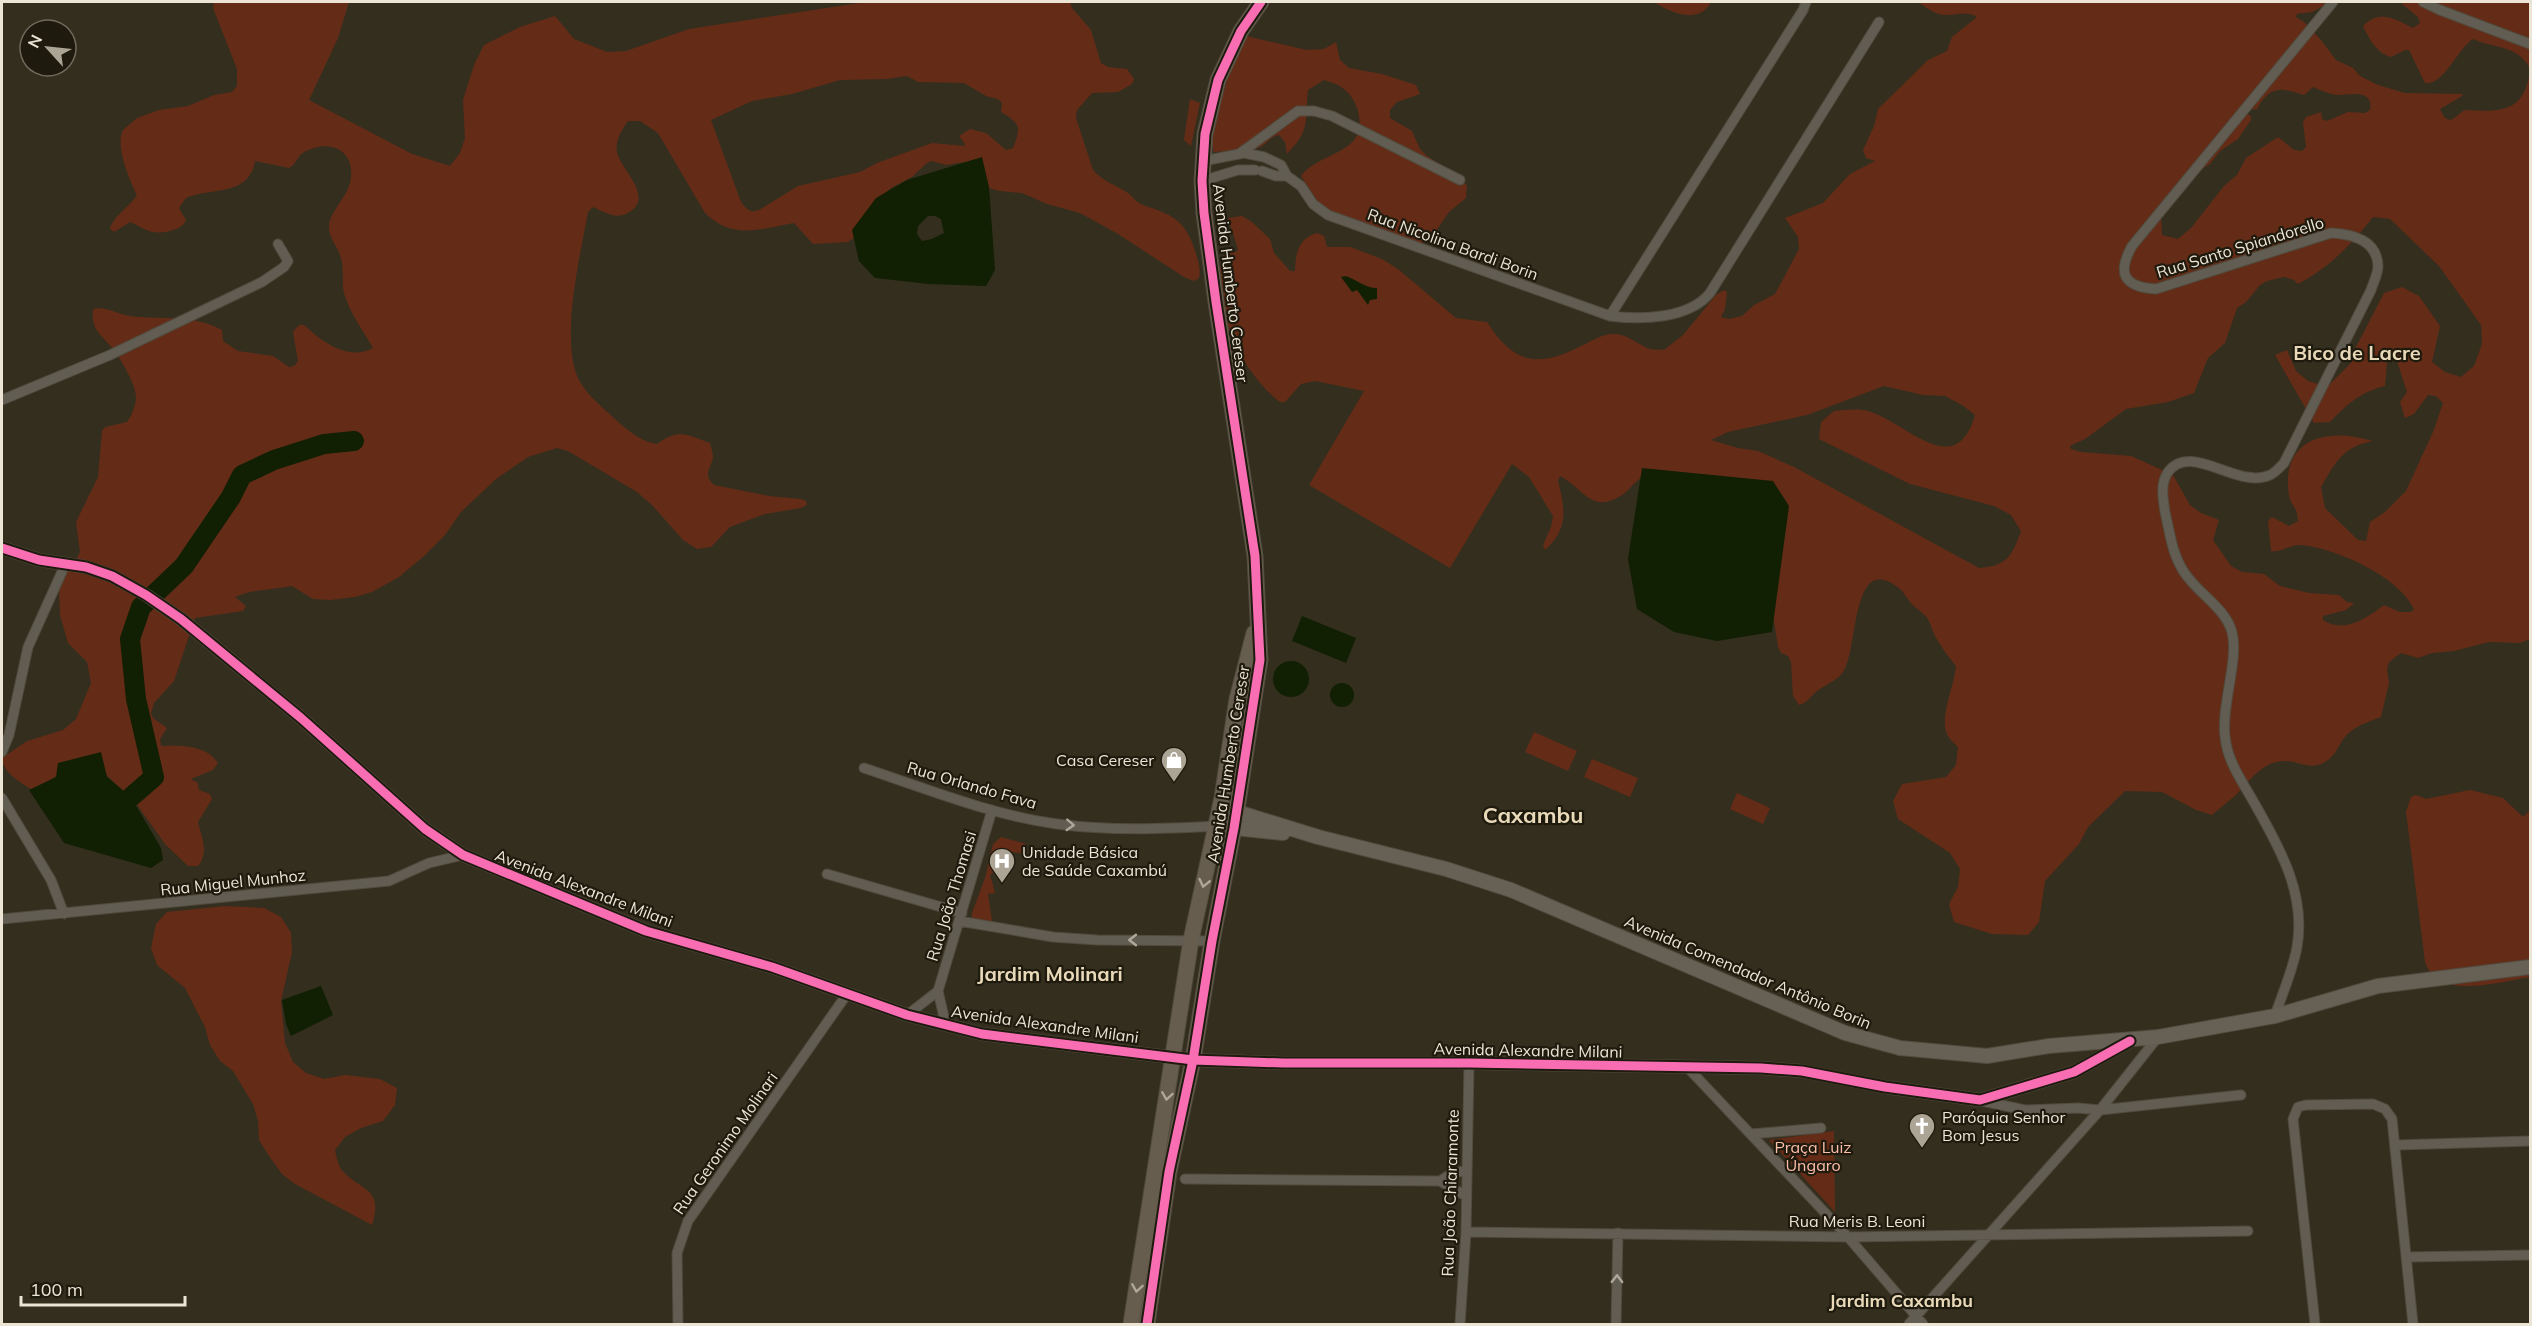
<svg xmlns="http://www.w3.org/2000/svg" width="2532" height="1326" viewBox="0 0 2532 1326" font-family="Mulish,sans-serif">
  <style>
    .green { fill: #642c17; fill-rule: evenodd }
    .water { fill: #111f03; fill-rule: evenodd }
    .lines { fill: none; stroke-linecap: round; stroke-linejoin: round }
    .river { stroke: #111f03; stroke-width: 20 }
    .minor-casing { stroke: #514b3e; stroke-width: 11 }
    .tertiary-casing { stroke: #514b3e; stroke-width: 14 }
    .secondary-casing { stroke: #514b3e; stroke-width: 16 }
    .primary-casing { stroke: #514b3e; stroke-width: 17 }
    .minor { stroke: #625d52; stroke-width: 9 }
    .tertiary { stroke: #625d52; stroke-width: 12 }
    .secondary { stroke: #676055; stroke-width: 14 }
    .primary { stroke: #665d4f; stroke-width: 15 }
    .cycleway-casing { stroke: #1f1a0e; stroke-width: 13 }
    .cycleway { stroke: #f96db3; stroke-width: 9 }
    .oneway { stroke: #aea79a }
    .oneway2 { stroke: #b0a798 }
    .labels { text-anchor: middle; dominant-baseline: central; stroke-width: 4.5; stroke-linejoin: round; paint-order: stroke }
    .street-label { font-size: 16px; fill: #ece4d4; stroke: #1f1a0e }
    .poi-label { font-size: 16px; fill: #ece4d4; stroke: #1f1a0e; text-anchor: start }
    .park-label { font-size: 16px; fill: #fdbea9; stroke: #1f1a0e }
    .neighbourhood-label { font-size: 18px; font-weight: bold; fill: #e8d9b9; stroke: #1f1a0e }
    .quarter-label { font-size: 20px; font-weight: bold; fill: #e8d9b9; stroke: #1f1a0e }
    .district-label { font-size: 22px; font-weight: bold; fill: #e8d9b9; stroke: #1f1a0e }
  </style>
  <rect width="100%" height="100%" fill="#342e1e"/>
  <path class="green" d="M 214,2 L 349,2 L 338,38 L 309,100 L 412,154 L 450,166 L 460,153 L 465,138 L 463,100 L 474,65 L 484,45 L 520,27 L 555,16 L 574,39 L 607,52 L 626,51 L 689,29 L 866,2 L 1070,2 L 1072,8 L 1091,30 L 1101,63 L 1108,67 L 1127,69 L 1134,79 L 1132,84 L 1118,92 L 1092,93 L 1077,110 L 1076,118 L 1093,170 C 1102,181 1116,185 1128,193 C 1133,197 1137,203 1143,205 C 1171,214 1186,220 1195,251 C 1198,260 1201,269 1199,278 L 1194,281 L 1184,277 L 1118,234 L 1080,213 L 1047,204 L 1022,193 L 1000,191 L 989,188 L 972,166 L 965,162 L 946,165 L 931,161 L 927,163 L 912,177 L 891,188 L 871,206 L 855,237 L 848,242 L 813,244 L 794,223 C 760,229 732,240 705,213 L 658,133 L 640,121 L 628,121 C 622,130 615,140 617,152 C 620,169 656,197 628,213 C 616,220 604,212 593,207 L 588,212 C 580,257 562,329 576,373 C 582,391 601,406 614,418 C 626,429 641,442 657,444 C 679,428 687,435 710,443 C 711,447 713,453 713,458 C 710,470 703,474 714,485 L 769,496 L 801,499 L 806,501 L 807,505 L 801,508 L 765,514 L 730,527 L 711,547 L 697,549 L 683,540 L 652,505 L 637,492 L 568,451 L 557,448 L 528,457 L 496,479 L 461,512 L 445,535 L 424,556 L 399,577 L 372,592 L 355,597 L 330,600 L 313,599 L 292,586 C 273,590 252,589 235,597 L 246,606 L 243,611 L 195,618 L 174,681 L 154,703 L 151,713 L 153,718 L 167,728 L 160,739 L 161,746 C 180,745 207,745 218,763 L 213,770 L 191,779 L 198,783 L 199,790 L 210,794 L 212,799 L 198,822 C 202,838 209,853 198,866 L 188,866 L 165,844 L 135,802 L 100,769 L 56,776 L 39,790 L 34,791 C 22,783 3,774 2,758 L 27,741 L 63,730 L 76,719 L 91,683 L 87,662 L 68,643 L 60,615 L 59,589 L 64,574 L 75,562 L 80,552 L 76,522 L 98,477 L 102,431 L 105,427 L 127,422 C 133,413 138,401 135,391 C 134,382 119,356 113,349 C 101,334 91,331 93,309 C 107,306 116,314 130,316 C 161,320 193,314 222,330 L 223,341 L 238,351 L 273,356 L 289,367 L 294,366 L 298,361 L 293,332 L 299,325 L 304,325 C 323,343 349,361 373,348 C 364,332 352,316 346,299 C 340,286 345,271 341,258 C 339,249 329,238 329,228 C 328,212 349,197 351,178 C 354,148 328,139 304,152 C 297,156 296,165 289,168 L 255,161 C 249,197 211,187 186,198 L 179,208 L 186,220 C 183,230 163,234 152,232 C 145,230 137,225 130,222 L 114,232 L 110,229 C 113,216 130,207 137,195 C 129,179 115,146 123,130 L 137,118 L 159,110 L 188,106 L 214,95 L 232,92 L 237,86 L 237,69 L 213,8 ZM 907,76 L 918,82 L 964,83 L 986,96 L 998,99 L 1002,103 L 1001,112 C 1021,124 1021,127 1013,148 L 1006,150 L 986,133 L 970,129 L 959,136 L 965,144 L 964,146 L 932,143 L 877,163 L 860,172 L 798,186 L 759,210 C 750,213 747,210 741,202 L 711,120 L 752,101 L 792,94 L 840,80 L 887,79 Z
    M 1654,2 L 1711,2 C 1699,25 1671,13 1654,2 Z
    M 1918,2 L 2331,2 L 2312,12 L 2297,14 L 2296,17 L 2304,22 L 2321,40 L 2336,60 L 2353,68 L 2360,76 L 2378,85 L 2405,93 L 2463,94 L 2462,96 L 2440,109 C 2449,130 2455,115 2465,110 C 2501,112 2524,113 2530,71 L 2530,639 L 2520,643 L 2489,642 L 2454,651 L 2432,653 L 2418,658 L 2401,653 L 2389,662 L 2387,669 L 2389,683 L 2381,717 C 2368,722 2354,726 2345,737 C 2335,749 2337,757 2321,764 C 2308,769 2297,761 2285,761 C 2262,761 2250,781 2237,794 C 2229,801 2220,808 2212,815 L 2196,810 L 2162,792 L 2125,791 L 2088,827 L 2079,844 L 2045,881 L 2039,922 L 2028,935 L 1992,934 L 1954,922 L 1949,904 L 1958,887 L 1960,869 L 1950,853 L 1898,819 L 1893,801 L 1902,784 L 1946,777 L 1956,765 L 1958,747 C 1954,743 1948,738 1946,732 C 1941,712 1954,687 1956,666 C 1948,656 1941,647 1935,636 C 1932,631 1931,624 1928,619 C 1924,613 1916,609 1911,603 C 1907,599 1904,592 1900,589 C 1850,548 1859,650 1843,672 C 1838,680 1825,685 1817,691 C 1811,696 1807,703 1799,705 L 1793,696 L 1791,662 L 1788,656 L 1781,653 L 1778,647 L 1774,621 L 1766,596 L 1643,477 C 1635,480 1630,490 1622,495 C 1592,515 1583,488 1560,476 L 1558,481 C 1565,508 1569,529 1545,550 L 1543,545 L 1551,527 L 1553,516 L 1529,477 L 1512,464 L 1450,568 L 1309,485 L 1364,391 L 1315,381 L 1301,384 L 1285,402 L 1280,402 C 1253,382 1220,329 1218,296 C 1217,284 1220,270 1221,258 L 1225,254 L 1236,252 L 1238,249 L 1228,218 L 1242,216 L 1252,222 L 1270,239 L 1274,253 L 1290,271 L 1295,271 C 1296,252 1298,239 1317,233 L 1324,236 L 1327,247 L 1350,247 L 1382,259 L 1398,269 L 1456,318 L 1487,322 C 1513,363 1537,369 1581,346 C 1592,341 1603,333 1616,334 C 1629,335 1638,345 1650,349 C 1654,350 1660,349 1664,350 L 1683,335 L 1716,295 L 1724,290 L 1727,292 L 1725,309 L 1721,317 L 1729,319 L 1742,316 L 1754,305 L 1775,294 L 1799,249 L 1798,237 L 1785,218 L 1823,203 L 1850,174 L 1875,161 L 1866,158 L 1863,150 L 1874,126 L 1878,109 L 1928,60 L 1947,51 L 1952,37 L 1977,17 C 1967,10 1955,16 1944,15 C 1933,14 1926,7 1918,2 ZM 2313,87 C 2320,90 2329,94 2337,95 C 2349,95 2374,88 2370,110 L 2365,113 L 2348,112 L 2327,121 L 2322,119 L 2321,112 L 2306,117 L 2303,122 L 2306,147 L 2302,151 L 2294,150 L 2278,137 L 2246,158 L 2237,175 L 2224,186 L 2191,228 L 2178,239 L 2162,235 L 2161,216 L 2194,174 L 2210,164 L 2220,151 L 2238,139 L 2251,120 L 2251,116 L 2246,113 L 2247,110 L 2257,109 C 2269,86 2281,87 2304,95 ZM 2373,217 L 2390,219 L 2439,266 L 2481,325 L 2482,344 L 2474,366 L 2461,377 L 2445,372 L 2432,362 L 2440,326 L 2419,296 L 2402,287 L 2384,293 L 2356,347 L 2351,363 L 2327,387 L 2308,381 L 2296,371 L 2287,350 L 2275,355 L 2314,423 L 2330,422 C 2348,404 2358,393 2385,386 L 2387,362 L 2391,355 L 2395,355 L 2407,392 L 2400,402 L 2405,418 L 2414,414 L 2428,395 L 2436,396 L 2443,403 L 2433,432 L 2406,491 L 2385,512 L 2370,522 L 2366,541 L 2358,540 L 2325,508 L 2321,487 C 2336,462 2342,447 2373,441 C 2327,427 2280,438 2289,496 C 2291,506 2297,505 2298,521 L 2289,526 L 2272,517 L 2268,521 L 2271,551 C 2281,553 2290,544 2302,545 C 2337,549 2398,576 2414,609 L 2411,612 L 2400,612 L 2384,605 C 2367,618 2344,634 2323,620 L 2323,616 L 2346,610 L 2354,603 L 2347,602 L 2339,595 L 2309,593 L 2280,586 L 2264,574 L 2242,572 L 2231,566 L 2213,540 L 2219,520 L 2201,513 L 2190,505 L 2173,475 L 2131,456 L 2081,452 L 2071,449 L 2070,446 L 2085,439 L 2126,409 L 2168,402 L 2194,393 L 2208,358 L 2225,343 L 2237,308 L 2246,302 L 2260,285 L 2267,281 L 2284,277 L 2294,280 L 2298,284 C 2330,267 2351,245 2373,217 ZM 1884,386 L 1923,395 L 1945,396 L 1962,405 L 1975,415 C 1956,481 1909,425 1871,412 C 1860,408 1846,410 1834,411 L 1821,422 L 1819,439 L 1910,484 L 1994,506 L 2011,515 L 2021,531 C 2012,556 2007,566 1979,568 L 1794,467 L 1758,451 L 1738,448 L 1711,440 L 1728,432 L 1807,415 Z
    M 2400,2 L 2530,2 L 2530,69 C 2519,45 2495,49 2473,39 C 2457,49 2444,86 2425,83 L 2409,50 L 2405,50 L 2391,57 C 2376,53 2369,38 2363,26 C 2380,9 2395,19 2413,28 L 2420,23 L 2418,17 Z
    M 1237,34 L 1307,50 L 1324,49 L 1336,42 L 1340,60 L 1349,68 L 1382,74 L 1416,85 L 1420,94 L 1397,102 L 1390,110 L 1390,118 L 1412,131 L 1420,149 L 1427,156 L 1458,175 L 1467,186 L 1466,198 L 1449,212 L 1431,238 L 1420,244 L 1328,215 L 1316,199 L 1301,176 C 1320,150 1372,155 1357,108 C 1351,91 1341,85 1324,80 L 1308,90 C 1304,122 1312,128 1287,154 L 1285,142 L 1279,135 C 1270,136 1267,145 1258,148 C 1255,149 1216,152 1214,152 C 1206,130 1221,105 1226,84 C 1230,67 1231,50 1237,34 Z
    M 1190,99 L 1200,103 L 1191,146 L 1184,140 Z
    M 1534,732 L 1577,751 L 1568,771 L 1525,752 Z
    M 1592,759 L 1638,778 L 1630,797 L 1584,777 Z
    M 2470,790 L 2503,798 L 2523,817 L 2530,810 L 2530,977 C 2499,982 2438,1001 2425,962 L 2406,812 L 2411,797 L 2416,795 L 2426,799 Z
    M 1737,793 L 1770,808 L 1763,824 L 1730,809 Z
    M 1001,837 L 1026,844 L 1024,854 L 1002,850 L 1001,866 L 994,865 L 993,873 L 990,875 L 995,893 L 988,894 L 992,921 L 976,921 L 972,918 L 972,913 L 985,878 L 993,844 Z
    M 225,906 L 264,908 L 281,917 L 291,933 L 292,952 L 281,1001 L 285,1043 L 293,1062 L 306,1073 L 324,1079 L 345,1075 L 380,1079 L 397,1088 L 395,1105 L 383,1121 L 361,1128 L 345,1137 L 335,1150 C 336,1156 338,1164 341,1169 C 360,1192 384,1186 372,1225 L 295,1184 L 282,1174 L 269,1156 L 259,1140 L 258,1121 L 253,1104 L 233,1071 L 220,1061 L 210,1045 L 205,1027 L 185,988 L 157,965 L 151,948 L 156,924 L 167,912 Z
    M 1834,1131 L 1834,1132 L 1835,1212 L 1769,1140 Z"/>
  <path class="water" d="M 982,157 L 989,187 L 995,270 L 986,286 L 929,284 L 875,278 L 859,261 L 852,230 L 876,198 L 907,180 ZM 928,216 L 935,216 L 941,219 L 944,233 L 932,239 L 922,241 L 917,234 L 918,226 Z
    M 1346,276 C 1357,280 1365,288 1377,288 L 1377,299 L 1370,300 L 1368,305 L 1357,290 L 1352,292 L 1341,277 Z
    M 1642,468 L 1773,481 L 1789,506 L 1772,632 L 1717,641 L 1674,632 L 1637,609 L 1628,559 Z
    M 1302,616 L 1356,638 L 1346,663 L 1292,641 Z
    M1273 679a18 18 0 1 1 36 0a18 18 0 1 1-36 0Z
    M1330 695a12 12 0 1 1 24 0a12 12 0 1 1-24 0Z
    M 101,752 L 107,777 L 131,797 L 161,848 L 163,860 L 151,868 L 64,843 L 29,790 L 56,777 L 58,763 Z
    M 321,986 L 333,1015 L 291,1036 L 286,1024 L 282,1000 Z"/>
  <g class="lines">
    <path class="river" d="M 131,797 L 154,777 L 136,699 L 130,639 L 141,607 L 184,566 L 231,497 L 242,475 L 274,460 L 324,444 L 354,441"/>
    <g class="minor-casing">
      <path id="minor" d="M 2423,2 L 2440,10 L 2530,44
        M 1239,154 L 1298,111 L 1314,111 L 1332,116 L 1460,180
        M 1203,161 L 1244,153 L 1264,157 L 1281,165 L 1287,176 L 1301,186 L 1313,204 L 1328,215 L 1610,316 C 1641,320 1689,319 1710,293 L 1879,22
        M 1262,171 L 1276,176 L 1287,176
        M 1202,181 L 1238,170 L 1255,170
        M 1610,316 L 1803,10 L 1806,2
        M 2,400 L 110,355 L 262,282 L 284,267 L 288,261 L 278,244
        M 2,752 L 9,735 L 28,647 L 65,565
        M 864,768 C 927,789 991,815 1057,824 C 1109,831 1164,829 1216,826
        M 2,798 L 51,880 L 64,914
        M 827,874 L 962,913
        M 2,919 L 389,881 L 429,863 L 463,855
        M 959,921 L 1053,937 L 1097,940 L 1212,941
        M 907,1015 L 938,991
        M 2275,1016 C 2282,994 2293,970 2297,947 C 2306,895 2281,850 2256,806 C 2244,784 2227,762 2225,736 C 2221,706 2239,660 2232,632 C 2225,607 2197,593 2184,572 C 2172,554 2170,533 2165,512 C 2163,498 2160,484 2168,472 C 2191,441 2238,490 2270,475 C 2275,473 2280,467 2284,463 L 2371,290 C 2373,283 2378,274 2378,266 C 2377,240 2352,234 2331,233 L 2156,289 C 2123,287 2117,273 2132,246 L 2333,2
        M 946,1026 L 938,991 L 992,810
        M 1688,1068 L 1848,1237 L 1923,1324
        M 1982,1101 L 2025,1110 L 2078,1108 L 2100,1110 L 2241,1095
        M 1751,1134 L 1821,1128
        M 2396,1145 L 2530,1141
        M 1185,1179 L 1440,1181 L 1466,1196
        M 1440,1181 L 1451,1174 L 1467,1170
        M 1466,1232 L 1848,1237 L 2248,1231
        M 2407,1257 L 2530,1255
        M 678,1324 L 677,1253 L 688,1221 L 847,994
        M 1460,1324 L 1466,1232 L 1469,1063
        M 1616,1324 L 1618,1233
        M 1909,1324 L 2100,1110 L 2158,1037
        M 2315,1324 L 2293,1119 L 2298,1107 L 2306,1105 L 2373,1104 L 2385,1109 L 2392,1119 L 2413,1324"/>
    </g>
    <g class="tertiary-casing">
      <path id="tertiary" d="M 2,548 L 39,560 L 86,567 L 112,576 L 146,595 L 181,619 L 301,718 L 425,829 L 463,855 L 646,931 L 772,967 L 907,1015 L 982,1034 L 1193,1060 L 1283,1063 L 1469,1063 L 1761,1068 L 1802,1071 L 1885,1087 L 1980,1100 L 2074,1072 L 2130,1041"/>
    </g>
    <g class="secondary-casing">
      <path id="secondary" d="M 1237,812 L 1318,837 L 1446,869 L 1511,890 L 1845,1033 L 1900,1048 L 1987,1056 L 2049,1046 L 2158,1037 L 2275,1016 L 2378,986 L 2530,967
        M 1216,826 L 1283,833"/>
    </g>
    <g class="primary-casing">
      <path id="primary" d="M 1131,1324 L 1191,940 L 1222,798 L 1237,699 L 1254,633
        M 1147,1324 L 1169,1172 L 1193,1060 L 1212,941 L 1234,828 L 1260,660 L 1255,556 L 1216,302 L 1204,213 L 1202,181 L 1205,134 L 1218,80 L 1241,31 L 1261,2"/>
    </g>
    <use href="#minor" class="minor"/>
    <use href="#tertiary" class="tertiary"/>
    <use href="#secondary" class="secondary"/>
    <use href="#primary" class="primary"/>
    <g class="cycleway-casing">
      <path id="cycleway" d="M 2,548 L 39,560 L 86,567 L 112,576 L 146,595 L 181,619 L 301,718 L 425,829 L 463,855 L 646,931 L 772,967 L 907,1015 L 982,1034 L 1193,1060 L 1283,1063 L 1469,1063 L 1761,1068 L 1802,1071 L 1885,1087 L 1980,1100 L 2074,1072 L 2130,1041
        M 1147,1324 L 1169,1172 L 1193,1060 L 1212,941 L 1234,828 L 1260,660 L 1255,556 L 1216,302 L 1204,213 L 1202,181 L 1205,134 L 1218,80 L 1241,31 L 1261,2"/>
    </g>
    <use href="#cycleway" class="cycleway"/>
  </g>
  <defs><path id="oneway-chevron" d="M-2-3.5L2.5 0L-2 3.5" fill="none" stroke-width="1.6" stroke-linecap="round" stroke-linejoin="round" transform="scale(1.5)"/></defs>
  <g class="oneway">
    <use href="#oneway-chevron" transform="translate(1070 825) rotate(3)"/>
    <use href="#oneway-chevron" transform="translate(1133 940) rotate(180)"/>
    <use href="#oneway-chevron" transform="translate(1617 1279) rotate(-89)"/>
  </g>
  <g class="oneway2">
    <use href="#oneway-chevron" transform="translate(1204 883) rotate(103)"/>
    <use href="#oneway-chevron" transform="translate(1167 1096) rotate(99)"/>
    <use href="#oneway-chevron" transform="translate(1137 1288) rotate(99)"/>
  </g>
  <defs>
    <g id="shop-pin" transform="scale(1.35)"><path d="M0 17L-7.5 6A9.5 9.5 0 1 1 7.5 6Z" fill="#aca494" stroke="#1f1a0e"/><path d="M-5-2.5h2.3a2.7 3.5 0 0 1 5.4 0H5L5.5 6h-11ZM-1.5-2.5h3a1.5 2.3 0 0 0-3 0Z" fill="#fff"/></g>
    <g id="hospital-pin" transform="scale(1.35)"><path d="M0 17L-7.5 6A9.5 9.5 0 1 1 7.5 6Z" fill="#aca494" stroke="#1f1a0e"/><path d="M-5-5h3v3.5h4V-5h3V5h-3V1.5h-4V5h-3Z" fill="#fff"/></g>
    <g id="church-pin" transform="scale(1.35)"><path d="M0 17L-7.5 6A9.5 9.5 0 1 1 7.5 6Z" fill="#aca494" stroke="#1f1a0e"/><path d="M-1.2-6h2.4v3.5h3.3v2.4h-3.3V6h-2.4V-.1h-3.3v-2.4h3.3Z" fill="#fff"/></g>
  </defs>
  <g fill-rule="evenodd">
    <use href="#shop-pin" x="1174" y="760"/>
    <use href="#hospital-pin" x="1002" y="861"/>
    <use href="#church-pin" x="1922" y="1126"/>
  </g>
  <g class="labels">
    <g class="street-label">
      <text transform="translate(1453 244) rotate(20)">Rua Nicolina Bardi Borin</text>
      <text transform="translate(2240 247) rotate(-17)">Rua Santo Spiandorello</text>
      <text transform="translate(1231 283) rotate(83)">Avenida Humberto Cereser</text>
      <text transform="translate(1228 764) rotate(-81)">Avenida Humberto Cereser</text>
      <text transform="translate(972 785) rotate(16)">Rua Orlando Fava</text>
      <text transform="translate(233 882) rotate(-6)">Rua Miguel Munhoz</text>
      <text transform="translate(584 888) rotate(21)">Avenida Alexandre Milani</text>
      <text transform="translate(951 896) rotate(-73)">Rua João Thomasi</text>
      <text transform="translate(1748 972) rotate(23)">Avenida Comendador Antônio Borin</text>
      <text transform="translate(1045 1024) rotate(8)">Avenida Alexandre Milani</text>
      <text transform="translate(1528 1050) rotate(1)">Avenida Alexandre Milani</text>
      <text transform="translate(725 1143) rotate(-55)">Rua Geronimo Molinari</text>
      <text transform="translate(1450 1193) rotate(-88)">Rua João Chiaramonte</text>
      <text x="1857" y="1221">Rua Meris B. Leoni</text>
    </g>
    <g class="poi-label">
      <text x="1154" y="760" text-anchor="end">Casa Cereser</text>
      <text x="1022" y="852">Unidade Básica<tspan x="1022" dy="18">de Saúde Caxambú</tspan></text>
      <text x="1942" y="1117">Paróquia Senhor<tspan x="1942" dy="18">Bom Jesus</tspan></text>
    </g>
    <g class="park-label">
      <text x="1813" y="1147">Praça Luiz<tspan x="1813" dy="18">Úngaro</tspan></text>
    </g>
    <g class="neighbourhood-label">
      <text x="1901" y="1300">Jardim Caxambu</text>
    </g>
    <g class="quarter-label">
      <text x="2357" y="352">Bico de Lacre</text>
      <text x="1050" y="973">Jardim Molinari</text>
    </g>
    <g class="district-label">
      <text x="1533" y="815">Caxambu</text>
    </g>
  </g>
  <rect width="2532" height="1326" fill="none" stroke="#ece4d4" stroke-width="6"/>
  <g transform="translate(48 48) rotate(297)"><circle r="28" fill="#1f1a0e" stroke="#716b5d" stroke-width="1.5"/>
  <path d="M0-4.5L10 22L0 15L-10 22Z" fill="#aca494"/>
  <text y="-9" font-size="16" font-weight="bold" text-anchor="middle" fill="#ece4d4">N</text>
  </g>
  <path d="M21 1296v9h164v-9" fill="none" stroke="#ece4d4" stroke-width="3"/>
  <text x="30" y="1296" font-size="18" fill="#ece4d4" stroke="#1f1a0e" stroke-width="4.5" paint-order="stroke">100 m</text>
</svg>
